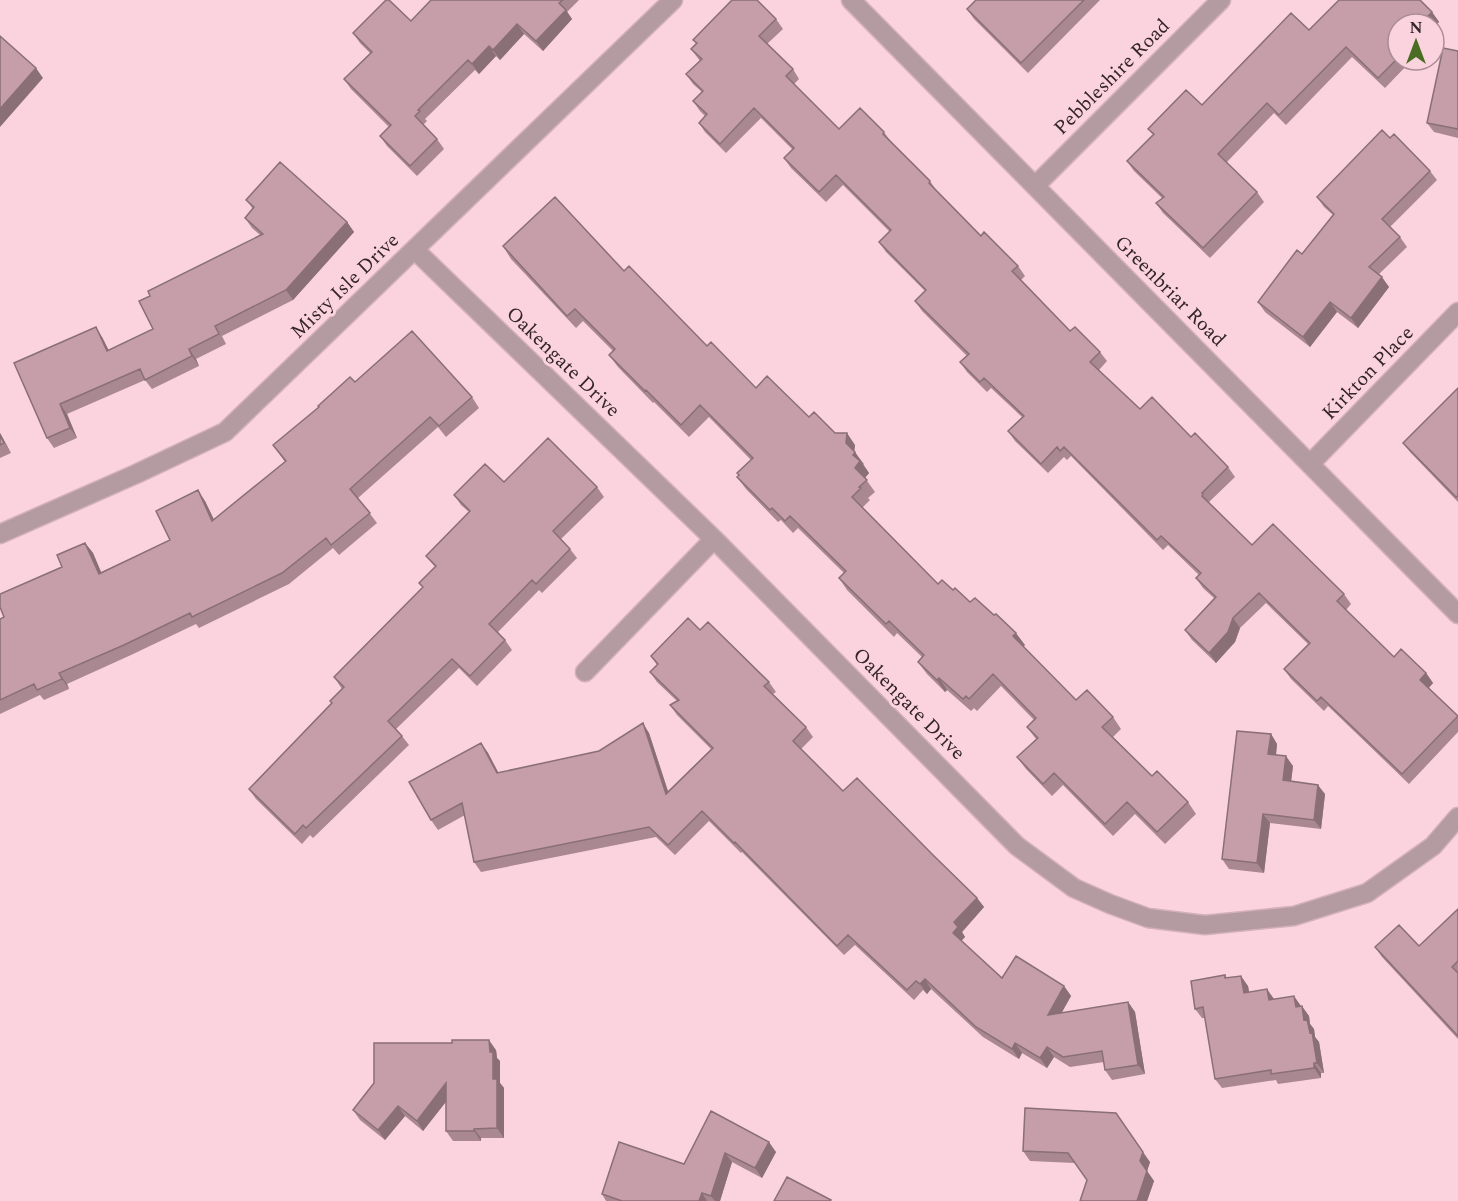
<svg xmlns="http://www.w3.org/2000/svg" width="1458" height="1201" viewBox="0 0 1458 1201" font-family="Spectral,serif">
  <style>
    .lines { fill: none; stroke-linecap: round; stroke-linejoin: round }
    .street-casing { stroke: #d3b0ba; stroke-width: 21 }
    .street { stroke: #b49ba2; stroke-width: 18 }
    .wall { fill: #a98891 }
    .shaded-wall { fill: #8a6f76 }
    .building { fill: #c59ea9; stroke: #8a6f76; stroke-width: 1.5 }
    .labels { text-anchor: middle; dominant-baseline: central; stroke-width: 6; stroke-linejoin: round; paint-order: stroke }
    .street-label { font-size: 20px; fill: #342529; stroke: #fbd3de }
  </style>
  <rect width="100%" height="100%" fill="#fbd3de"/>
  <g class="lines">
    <g class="street-casing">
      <path id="street" d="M 851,0 L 1458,614
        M 1035,186 L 1221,0
        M 415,250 L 714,539 L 1017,846 L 1074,888 L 1110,904 L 1148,918 L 1205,925 L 1294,916 L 1367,893 L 1433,846 L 1458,817
        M 1310,464 L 1458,312
        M 0,534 L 136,474 L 225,432 L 673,0
        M 585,672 L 714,539"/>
    </g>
    <use href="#street" class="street"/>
  </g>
  <path class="wall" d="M 431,0 L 579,0 L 567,12 L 572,19 L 543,51 L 524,34 L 500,60 L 496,56 L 479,74 L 475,70 L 425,119 L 427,121 L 423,125 L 437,139 L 444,149 L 417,176 L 387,146 L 380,136 L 389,127 L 351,89 L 344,79 L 370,53 L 360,43 L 353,33 L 411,21 Z
    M 976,0 L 1100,0 L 1028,73 L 974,19 L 967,9 Z
    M 1339,0 L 1420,0 L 1432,12 L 1439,22 L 1434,27 L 1434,24 L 1398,24 L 1398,60 L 1412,60 L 1385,88 L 1352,57 L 1286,125 L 1274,113 L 1226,163 L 1257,192 L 1264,202 L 1210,258 L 1163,213 L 1156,203 L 1162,198 L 1134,171 L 1127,161 L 1153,135 L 1148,129 L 1186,90 L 1202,105 L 1291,13 L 1309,30 Z
    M 776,19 L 783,29 L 767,44 L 793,69 L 799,79 L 794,84 L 839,129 L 884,132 L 891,142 L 930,181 L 936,190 L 981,236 L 1018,266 L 1025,276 L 1021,280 L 1070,331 L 1100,352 L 1107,361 L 1099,370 L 1140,409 L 1191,437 L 1228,467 L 1235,477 L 1209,502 L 1210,504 L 1252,545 L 1344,594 L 1351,604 L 1346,610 L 1394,657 L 1426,673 L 1433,683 L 1429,688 L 1458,716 L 1458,732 L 1409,784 L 1328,706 L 1324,711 L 1291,679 L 1284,669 L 1308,644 L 1266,603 L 1240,628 L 1235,642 L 1216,663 L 1192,640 L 1185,630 L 1214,598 L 1203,588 L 1196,578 L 1199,575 L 1168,545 L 1163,550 L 1071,456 L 1067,460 L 1064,457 L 1048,473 L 1015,441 L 1008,431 L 1022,417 L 991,388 L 987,392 L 967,372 L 960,362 L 967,356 L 922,311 L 915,301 L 925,291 L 886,252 L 879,242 L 890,232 L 843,185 L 826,202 L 791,168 L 784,158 L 793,150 L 761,118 L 726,153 L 705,132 L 699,123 L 705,116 L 700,111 L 693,101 L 702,92 L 693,84 L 686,74 L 700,61 L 691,49 L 696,44 L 693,40 Z
    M 1458,51 L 1458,138 L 1434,132 L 1427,123 Z
    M 1390,138 L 1430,171 L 1437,180 L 1390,227 L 1400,237 L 1407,247 L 1378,275 L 1389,287 L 1358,328 L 1337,312 L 1310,347 L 1265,312 L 1258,302 L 1302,254 L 1333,215 L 1324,207 L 1317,197 Z
    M 246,200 L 347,222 L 354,232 L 293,300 L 222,336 L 226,344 L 196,359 L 199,366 L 152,389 L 145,380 L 67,414 L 77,438 L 54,448 L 47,438 L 14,363 L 102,337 L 109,351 L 153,329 L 260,235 L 252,228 L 245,218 L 253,209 Z
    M 503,246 L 624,271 L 707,346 L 756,388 L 809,417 L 855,445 L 854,451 L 864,464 L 863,465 L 869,473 L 865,478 L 875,492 L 868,498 L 870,500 L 862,508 L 938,584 L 953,590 L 1025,645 L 1023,646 L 1076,700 L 1113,717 L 1121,729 L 1113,737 L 1152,776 L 1188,802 L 1196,814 L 1165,844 L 1135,814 L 1113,836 L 1063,785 L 1052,796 L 1026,769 L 1017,757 L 1036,739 L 1027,727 L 1034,720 L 1001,686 L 977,711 L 974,708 L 971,711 L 947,690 L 945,692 L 927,674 L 918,662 L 922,657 L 897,633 L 894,637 L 847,590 L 839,578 L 844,573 L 798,528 L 793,533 L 781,520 L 778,522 L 746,489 L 737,477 L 751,460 L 709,417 L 689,437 L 654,402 L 653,403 L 618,367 L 609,355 L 613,351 L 583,321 L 576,328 L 511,259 Z
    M 355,382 L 472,397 L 479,408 L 446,437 L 438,427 L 358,498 L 377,523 L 339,555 L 333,548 L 289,584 L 199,628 L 196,624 L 131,655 L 67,684 L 69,689 L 44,700 L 40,695 L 0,714 L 0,619 L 4,617 L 62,567 L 85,543 L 93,553 L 101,572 L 170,540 L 205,501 L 214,520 L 285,462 L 273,445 Z
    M 1458,388 L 1458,502 L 1410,452 L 1403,443 Z
    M 0,433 L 11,453 L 0,458 Z
    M 504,482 L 597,487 L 604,497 L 561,539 L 570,549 L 577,558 L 542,593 L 539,590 L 498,632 L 505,640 L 512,650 L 477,686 L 459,668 L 396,729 L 402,736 L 409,745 L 313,838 L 310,835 L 302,844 L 256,799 L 249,789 L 331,703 L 342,689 L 334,677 L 423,588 L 419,583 L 435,567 L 426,556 L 469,512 L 461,505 L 454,495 Z
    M 700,630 L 769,682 L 776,692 L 773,694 L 806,727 L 813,737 L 801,749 L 843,791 L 933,855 L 977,898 L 984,907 L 962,932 L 965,937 L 961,941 L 1002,978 L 1064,986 L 1071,996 L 1061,1013 L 1128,1002 L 1135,1012 L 1145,1074 L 1112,1080 L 1105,1070 L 1104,1062 L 1070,1067 L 1054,1057 L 1047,1068 L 1022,1053 L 1019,1059 L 983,1037 L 931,989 L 927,994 L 923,990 L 914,1000 L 855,945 L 844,955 L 742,852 L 741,853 L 709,821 L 675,855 L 656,837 L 481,872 L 474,862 L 465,815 L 438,830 L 431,820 L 481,743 L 488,753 L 498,773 L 599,751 L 649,733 L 668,791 L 711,749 L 677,715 L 670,705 L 677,701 L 657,682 L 650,672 L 657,665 L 651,656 Z
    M 1271,734 L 1277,744 L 1276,755 L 1293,766 L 1291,781 L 1325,794 L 1321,829 L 1270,823 L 1264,873 L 1229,869 L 1222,859 Z
    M 1458,909 L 1458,1039 L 1382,957 L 1375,947 L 1419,946 Z
    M 1225,975 L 1227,978 L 1248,986 L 1249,992 L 1301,1007 L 1309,1016 L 1310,1024 L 1314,1029 L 1315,1037 L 1319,1042 L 1324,1073 L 1321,1073 L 1321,1078 L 1278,1084 L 1276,1080 L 1222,1088 L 1215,1079 L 1205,1018 L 1202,1018 L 1195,1009 Z
    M 496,1050 L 497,1058 L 500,1061 L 500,1083 L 504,1088 L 504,1138 L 481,1138 L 481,1141 L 453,1141 L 446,1131 L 446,1101 L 423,1131 L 405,1116 L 385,1140 L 360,1120 L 353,1110 L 374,1083 Z
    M 1025,1108 L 1150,1162 L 1147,1171 L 1154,1181 L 1147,1201 L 1080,1201 L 1087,1180 L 1075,1163 L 1030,1161 L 1023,1151 Z
    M 711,1111 L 776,1152 L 762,1178 L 732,1162 L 720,1201 L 606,1201 L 602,1194 L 684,1164 Z"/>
  <path class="shaded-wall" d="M 566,10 L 572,19 L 543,51 L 536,41 Z
    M 1432,12 L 1439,22 L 1434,27 L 1434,24 L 1420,24 Z
    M 517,24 L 524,34 L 500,60 L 493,50 Z
    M 489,46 L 496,56 L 479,74 L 472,64 Z
    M 36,68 L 43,78 L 0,127 L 0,109 Z
    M 347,222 L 354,232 L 293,300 L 286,290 Z
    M 1382,277 L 1389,287 L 1358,328 L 1351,318 Z
    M 1330,302 L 1337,312 L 1310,347 L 1303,337 Z
    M 96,327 L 102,337 L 114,361 L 107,351 Z
    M 189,349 L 196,359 L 199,366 L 192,356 Z
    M 60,404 L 67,414 L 77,438 L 70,428 Z
    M 0,433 L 11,453 L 0,435 Z
    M 847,433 L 855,445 L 854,454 L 855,452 L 869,473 L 863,480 L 855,468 L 846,443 Z
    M 198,490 L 205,501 L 220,532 L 212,521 Z
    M 85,543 L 93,553 L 106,584 L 99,574 Z
    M 1233,618 L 1240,628 L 1235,642 L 1216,663 L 1209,653 Z
    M 1016,633 L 1025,645 L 1022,648 L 1013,636 Z
    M 59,673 L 67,684 L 69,689 L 62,679 Z
    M 1426,673 L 1433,683 L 1427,689 L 1420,680 Z
    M 939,678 L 947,690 L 945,692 L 937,680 Z
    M 643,723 L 649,733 L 672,804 L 666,794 Z
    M 1271,734 L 1277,744 L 1275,764 L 1268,754 Z
    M 481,743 L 488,753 L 504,783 L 497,773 Z
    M 1286,756 L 1293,766 L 1290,790 L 1283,780 Z
    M 1318,785 L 1325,794 L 1321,829 L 1314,820 Z
    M 1263,814 L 1270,823 L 1264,873 L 1257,863 Z
    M 977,898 L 984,907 L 962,932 L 965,937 L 960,942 L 953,933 L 954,922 Z
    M 1241,976 L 1248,986 L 1251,1003 L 1244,993 Z
    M 925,979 L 931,989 L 927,994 L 920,984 Z
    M 1064,986 L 1071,996 L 1055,1025 L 1048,1015 Z
    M 1267,989 L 1274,999 L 1276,1010 L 1269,1000 Z
    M 1294,996 L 1301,1006 L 1303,1017 L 1296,1007 Z
    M 1128,1002 L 1135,1012 L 1145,1074 L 1138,1065 Z
    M 1302,1006 L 1309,1016 L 1310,1024 L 1314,1029 L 1315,1037 L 1319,1042 L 1324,1073 L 1317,1063 L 1310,1033 L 1304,1020 Z
    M 489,1040 L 496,1050 L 497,1058 L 500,1061 L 500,1083 L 504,1088 L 504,1138 L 497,1128 Z
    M 1015,1043 L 1022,1053 L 1019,1059 L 1012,1049 Z
    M 1047,1047 L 1054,1057 L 1047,1068 L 1040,1058 Z
    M 1314,1063 L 1321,1073 L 1321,1078 L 1314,1068 Z
    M 446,1083 L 453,1093 L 423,1131 L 417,1121 Z
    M 398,1106 L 405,1116 L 385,1140 L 378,1130 Z
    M 1116,1113 L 1150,1162 L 1147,1171 L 1140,1161 Z
    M 474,1129 L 481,1138 L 481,1141 L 474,1131 Z
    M 769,1142 L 776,1152 L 762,1178 L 755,1168 Z
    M 725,1153 L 732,1162 L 720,1201 L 715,1201 L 711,1196 Z
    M 1147,1171 L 1154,1181 L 1147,1201 L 1137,1201 Z
    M 702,1193 L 707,1201 L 699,1201 Z"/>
  <path class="building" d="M 386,0 L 389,0 L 411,21 L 431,0 L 563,0 L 559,3 L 566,10 L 536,41 L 517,24 L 493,50 L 489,46 L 472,64 L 468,60 L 418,110 L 420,111 L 415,116 L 437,139 L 410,166 L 380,136 L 391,125 L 344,79 L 372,52 L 353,33 Z
    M 732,0 L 757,0 L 776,19 L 759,36 L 793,69 L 786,76 L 839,129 L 860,108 L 884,132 L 883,134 L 930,181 L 929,183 L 981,236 L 984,232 L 1018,266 L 1012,271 L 1070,331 L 1075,327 L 1100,352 L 1090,362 L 1140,409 L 1152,397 L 1191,437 L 1195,433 L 1228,467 L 1202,493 L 1203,494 L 1202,496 L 1252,545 L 1273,524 L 1344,594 L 1337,601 L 1394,657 L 1401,649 L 1426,673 L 1420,680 L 1458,716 L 1402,774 L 1321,697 L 1317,701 L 1284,669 L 1310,643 L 1259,593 L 1233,618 L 1228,632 L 1209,653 L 1185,630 L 1216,597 L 1196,578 L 1201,573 L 1161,536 L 1157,540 L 1064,447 L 1060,451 L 1057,447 L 1041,464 L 1008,431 L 1024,416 L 984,378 L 980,382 L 960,362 L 969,354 L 915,301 L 926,290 L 879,242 L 891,230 L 836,175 L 819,192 L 784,158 L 794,148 L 754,108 L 720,144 L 699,123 L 707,114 L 693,101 L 703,91 L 686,74 L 702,59 L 691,49 L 697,43 L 693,40 Z
    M 976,0 L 1084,0 L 1021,63 L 967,9 Z
    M 1339,0 L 1420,0 L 1432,12 L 1420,24 L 1398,24 L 1398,58 L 1378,78 L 1346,47 L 1279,115 L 1267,103 L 1218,154 L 1257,192 L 1203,248 L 1156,203 L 1164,197 L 1127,161 L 1154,134 L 1148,129 L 1186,90 L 1202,105 L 1291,13 L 1309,30 Z
    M 0,36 L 36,68 L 0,109 Z
    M 1443,48 L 1458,51 L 1458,129 L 1427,123 Z
    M 1382,130 L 1390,138 L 1394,134 L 1430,171 L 1382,219 L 1400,237 L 1369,267 L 1382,277 L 1351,318 L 1330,302 L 1303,337 L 1258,302 L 1297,250 L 1302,254 L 1334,214 L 1317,197 Z
    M 280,162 L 347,222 L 286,290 L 215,326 L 219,334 L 189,349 L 192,356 L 145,380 L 140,369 L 60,404 L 70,428 L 47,438 L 14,363 L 96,327 L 107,351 L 153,329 L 139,301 L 150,296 L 148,291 L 263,234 L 245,218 L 254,207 L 246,200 Z
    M 555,197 L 624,271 L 629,266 L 707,346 L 711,342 L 756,388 L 767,376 L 809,417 L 814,412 L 835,433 L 847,433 L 846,443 L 855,452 L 853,455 L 860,461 L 855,468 L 867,480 L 859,487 L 861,488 L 852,497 L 938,584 L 942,580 L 953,590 L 955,588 L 970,602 L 975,598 L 994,615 L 996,614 L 1016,633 L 1013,636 L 1076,700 L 1087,690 L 1113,717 L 1102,727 L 1152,776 L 1157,771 L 1188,802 L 1157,832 L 1127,802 L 1105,824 L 1054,773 L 1043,784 L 1017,757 L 1038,738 L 1027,727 L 1036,718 L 993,674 L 969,699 L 966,696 L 963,699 L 939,678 L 937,680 L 918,662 L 924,655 L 889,621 L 886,624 L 839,578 L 846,571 L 790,516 L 785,521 L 772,508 L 770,510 L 737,477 L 739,475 L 737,473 L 753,458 L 700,405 L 681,425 L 646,390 L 645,391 L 609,355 L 615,349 L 575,309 L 567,316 L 503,246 Z
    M 412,331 L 472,397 L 439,426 L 430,417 L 350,489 L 370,513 L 331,545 L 326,538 L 282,573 L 192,617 L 190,613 L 124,645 L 59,673 L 62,679 L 37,690 L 34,684 L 0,700 L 0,619 L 4,617 L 0,607 L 0,594 L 62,567 L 57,555 L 85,543 L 99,574 L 170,540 L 156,511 L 198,490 L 212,521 L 286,461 L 273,445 L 319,407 L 318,406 L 350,377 L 355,382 Z
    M 1458,388 L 1458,496 L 1456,497 L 1403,443 Z
    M 0,435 L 4,443 L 0,445 Z
    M 548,438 L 597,487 L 553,531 L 570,549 L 536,584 L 532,580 L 489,624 L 505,640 L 470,676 L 452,659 L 388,721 L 402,736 L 306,828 L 303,825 L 295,834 L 249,789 L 332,703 L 330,701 L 344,687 L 334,677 L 423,587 L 419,583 L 436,566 L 426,556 L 470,511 L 454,495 L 485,464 L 504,482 Z
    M 688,618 L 700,630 L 708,622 L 769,682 L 764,686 L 806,727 L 793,741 L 843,791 L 857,778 L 933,855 L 977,898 L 954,922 L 958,927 L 953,933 L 1002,978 L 1016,956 L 1064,986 L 1048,1015 L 1128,1002 L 1138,1065 L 1105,1070 L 1102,1051 L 1063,1057 L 1047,1047 L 1040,1058 L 1015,1043 L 1012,1049 L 976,1027 L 925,979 L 920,984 L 916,981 L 907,990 L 848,935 L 837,946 L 735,842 L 734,843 L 702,811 L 668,845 L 649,827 L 474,862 L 462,803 L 431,820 L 409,782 L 481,743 L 497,773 L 599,751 L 643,723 L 666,794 L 713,748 L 670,705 L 679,700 L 650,672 L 658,664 L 651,656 Z
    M 1237,731 L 1271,734 L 1268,754 L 1286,756 L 1283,780 L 1318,785 L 1314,820 L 1263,814 L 1257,863 L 1222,859 Z
    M 1458,909 L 1458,961 L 1452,967 L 1458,973 L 1458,1036 L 1375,947 L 1399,925 L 1419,946 Z
    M 1225,975 L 1225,978 L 1241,976 L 1244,993 L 1267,989 L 1269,1000 L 1294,996 L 1296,1007 L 1302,1006 L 1304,1020 L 1307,1019 L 1310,1033 L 1312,1032 L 1317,1063 L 1314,1063 L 1314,1068 L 1271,1074 L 1271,1070 L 1215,1079 L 1203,1007 L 1195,1009 L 1191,981 Z
    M 452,1040 L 489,1040 L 490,1052 L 493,1052 L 493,1079 L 497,1079 L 497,1128 L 474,1129 L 474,1131 L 446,1131 L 446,1083 L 417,1121 L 398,1106 L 378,1130 L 353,1110 L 374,1083 L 374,1043 L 452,1043 Z
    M 1025,1108 L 1116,1113 L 1143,1152 L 1140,1161 L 1147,1171 L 1137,1201 L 1080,1201 L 1087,1180 L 1068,1153 L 1023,1151 Z
    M 711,1111 L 769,1142 L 755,1168 L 725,1153 L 711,1196 L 702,1193 L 699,1201 L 622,1201 L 602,1194 L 619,1142 L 684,1164 Z
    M 787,1177 L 831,1200 L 830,1201 L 774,1201 Z"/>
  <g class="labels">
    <g class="street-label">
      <text transform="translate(1112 77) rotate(-45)">Pebbleshire Road</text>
      <text transform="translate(345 286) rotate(-44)">Misty Isle Drive</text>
      <text transform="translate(1170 291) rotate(45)">Greenbriar Road</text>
      <text transform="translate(563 362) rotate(44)">Oakengate Drive</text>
      <text transform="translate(1368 373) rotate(-46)">Kirkton Place</text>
      <text transform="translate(909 704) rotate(45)">Oakengate Drive</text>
    </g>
  </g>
  <g transform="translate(1416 42)"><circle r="28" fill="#fbd3de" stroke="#ab8d96" stroke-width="1.5"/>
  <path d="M0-4.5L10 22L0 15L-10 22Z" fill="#4b6c23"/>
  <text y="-9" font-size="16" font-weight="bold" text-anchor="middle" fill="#342529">N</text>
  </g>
</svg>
